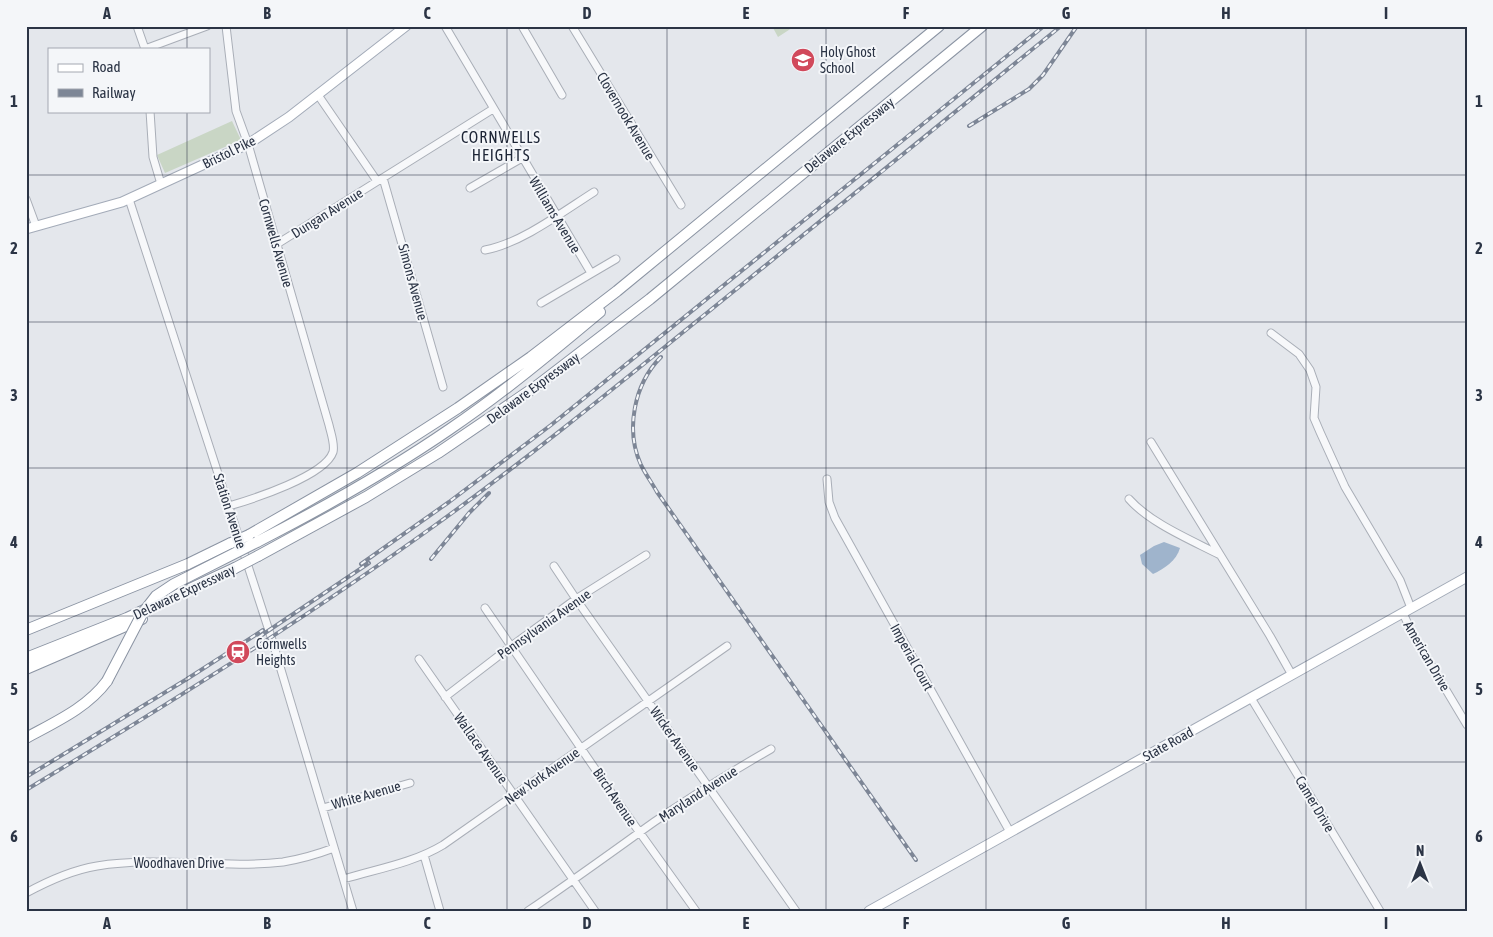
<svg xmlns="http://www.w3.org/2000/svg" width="1493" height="937" viewBox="0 0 1493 937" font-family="'Asap Condensed',sans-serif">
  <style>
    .green { fill: #c9d6c5 }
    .water { fill: #9fb4cc }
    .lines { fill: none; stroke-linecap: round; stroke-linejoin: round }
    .minor-casing { stroke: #a9aeb7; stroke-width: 9 }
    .major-casing { stroke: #a3abb8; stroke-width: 11 }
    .highway-casing { stroke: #8b94a3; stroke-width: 12 }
    .minor { stroke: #f7f8fa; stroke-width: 7 }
    .major { stroke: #fff; stroke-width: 9 }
    .highway { stroke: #fff; stroke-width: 10 }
    .rail-casing { stroke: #7d8696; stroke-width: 4 }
    .rail { stroke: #f4f6f9; stroke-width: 2; stroke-dasharray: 5.5; stroke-linecap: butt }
    .highway-bridge-casing { stroke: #8b94a3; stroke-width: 12; stroke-linecap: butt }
    .highway-bridge { stroke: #fff; stroke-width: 10 }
    .grid { fill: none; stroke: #2b3445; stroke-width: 1; stroke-opacity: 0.55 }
    .labels { text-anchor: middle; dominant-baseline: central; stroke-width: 4; stroke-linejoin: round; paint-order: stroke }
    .poi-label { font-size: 14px; fill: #2b3445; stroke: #f4f6f9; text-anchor: start }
    .street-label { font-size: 14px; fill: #2b3445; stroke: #f4f6f9 }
    .quarter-label { font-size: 16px; letter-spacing: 1px; fill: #1d2536; stroke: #f4f6f9 }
    .neatline { fill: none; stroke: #2b3445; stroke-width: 2 }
    .grid-label { font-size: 16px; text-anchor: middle; font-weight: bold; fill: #2b3445 }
  </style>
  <rect width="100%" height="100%" fill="#e4e7ec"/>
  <path class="green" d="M 772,26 L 795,26 L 778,37 Z
    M 232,121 L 241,140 L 165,173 L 157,155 Z"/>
  <path class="water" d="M 1164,542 L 1180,548 C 1177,560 1164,569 1153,574 L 1142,564 L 1140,555 L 1154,546 Z"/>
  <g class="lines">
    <g class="minor-casing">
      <path id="minor" d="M 137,26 L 145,49
        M 226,26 L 236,111 L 248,144 L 329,425 C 331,434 335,444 333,452 C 325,476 253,499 229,506
        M 445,26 L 591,273
        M 522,26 L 562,95
        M 572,26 L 681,205
        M 145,49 L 207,26
        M 318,95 L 377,181
        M 150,111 L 153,157 L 161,184
        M 383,178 L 443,387
        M 470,188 L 522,158
        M 26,199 L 36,226
        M 129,199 L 273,643 L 353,911
        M 277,244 L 493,109
        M 485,250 C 520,244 564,211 594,192
        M 541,303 L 616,259
        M 1271,333 L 1299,354 L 1310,370 L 1316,387 L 1314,418 L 1320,432 L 1345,487 L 1400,580 L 1411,608
        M 1151,442 L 1270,636 L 1292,675
        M 827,479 L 829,502 L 835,518 L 1010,832
        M 1129,499 C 1150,523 1191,540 1220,555
        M 554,566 L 576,599 L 796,911
        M 485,608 L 615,798 L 696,911
        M 1403,613 L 1412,633 L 1467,725
        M 419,659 L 595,911
        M 445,697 L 510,647 L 576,599 L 646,555
        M 1251,698 L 1380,911
        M 323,808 L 410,783
        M 424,855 L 440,911
        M 344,879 C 377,869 413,863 443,845 L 727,646
        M 26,893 C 48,881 73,870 97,866 C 158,856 222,869 283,862 C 301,859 318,854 334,848
        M 528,911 C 571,882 612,852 654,822 C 692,796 731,772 771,749"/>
    </g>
    <g class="major-casing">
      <path id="major" d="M 26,229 L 122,202 L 248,144 L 289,117 L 406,26
        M 869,911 L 1467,577"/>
    </g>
    <g class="highway-casing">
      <path id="highway" d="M 249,535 L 357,473 L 458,408 L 531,357 L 617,291 L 939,26
        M 257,542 C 323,508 389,471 450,429 C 503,393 551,353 600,312
        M 258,556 L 366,497 L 438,453 L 538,385 L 650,299 L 982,26
        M 26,630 L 188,564 L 231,543
        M 26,658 L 127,618 L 235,568
        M 26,669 L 142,619
        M 26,738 C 55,722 87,708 107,681"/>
    </g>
    <use href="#minor" class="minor"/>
    <use href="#major" class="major"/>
    <use href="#highway" class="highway"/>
    <g class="rail-casing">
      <path id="rail" d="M 969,126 L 1029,89 L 1043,75 L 1077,26
        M 661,357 C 634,384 625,430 641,465 C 646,475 652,483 657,492 L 916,860
        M 431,559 L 469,513 L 489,493
        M 361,564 L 449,502 L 551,425 L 1044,26
        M 259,637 L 369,563
        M 26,777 L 187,679 L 263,630
        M 26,790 C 165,706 302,621 434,526 C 537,452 635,371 734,291 C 843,203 952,115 1061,26"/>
    </g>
    <use href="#rail" class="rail"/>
    <g class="highway-bridge-casing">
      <path id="highway-bridge" d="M 231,543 L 249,535
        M 235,568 L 258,556
        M 107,681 L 142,614 L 156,596 L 174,584 L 257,542"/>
    </g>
    <use href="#highway-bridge" class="highway-bridge"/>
  </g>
  <path class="grid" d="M 187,26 L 187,49M 347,26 L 347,911M 507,26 L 507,911M 667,26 L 667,911M 826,26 L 826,911M 986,26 L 986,911M 1146,26 L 1146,911M 1306,26 L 1306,911M 187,111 L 187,911M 26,175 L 1467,175M 26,322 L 1467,322M 26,468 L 1467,468M 26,616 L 1467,616M 26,762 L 1467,762"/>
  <defs>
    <g id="school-disc" transform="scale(1.25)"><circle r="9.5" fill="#d1495b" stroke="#f4f6f9"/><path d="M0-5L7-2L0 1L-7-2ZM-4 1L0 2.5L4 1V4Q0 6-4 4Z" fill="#fff"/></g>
    <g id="station-disc" transform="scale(1.25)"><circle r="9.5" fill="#d1495b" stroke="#f4f6f9"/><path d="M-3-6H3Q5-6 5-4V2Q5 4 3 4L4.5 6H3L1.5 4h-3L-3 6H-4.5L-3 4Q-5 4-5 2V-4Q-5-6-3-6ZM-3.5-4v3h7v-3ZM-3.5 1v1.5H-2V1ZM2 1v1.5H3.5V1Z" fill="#fff"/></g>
  </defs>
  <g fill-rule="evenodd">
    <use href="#school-disc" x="803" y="60"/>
    <use href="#station-disc" x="238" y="652"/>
  </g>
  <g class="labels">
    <g class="poi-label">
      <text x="820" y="52">Holy Ghost<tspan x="820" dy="16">School</tspan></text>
      <text x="256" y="644">Cornwells<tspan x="256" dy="16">Heights</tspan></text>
    </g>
    <g class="street-label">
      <text transform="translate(626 116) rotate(59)">Clovernook Avenue</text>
      <text transform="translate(849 135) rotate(-39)">Delaware Expressway</text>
      <text transform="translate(229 152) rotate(-26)">Bristol Pike</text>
      <text transform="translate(327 213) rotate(-32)">Dungan Avenue</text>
      <text transform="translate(555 215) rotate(59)">Williams Avenue</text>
      <text transform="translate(276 243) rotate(74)">Cornwells Avenue</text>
      <text transform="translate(413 282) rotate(75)">Simons Avenue</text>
      <text transform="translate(533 388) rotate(-36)">Delaware Expressway</text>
      <text transform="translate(230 511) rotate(72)">Station Avenue</text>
      <text transform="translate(184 592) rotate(-25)">Delaware Expressway</text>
      <text transform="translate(544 624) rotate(-35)">Pennsylvania Avenue</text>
      <text transform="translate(1427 656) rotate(60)">American Drive</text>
      <text transform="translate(912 657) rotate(61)">Imperial Court</text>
      <text transform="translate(675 739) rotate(55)">Wicker Avenue</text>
      <text transform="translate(1168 744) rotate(-29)">State Road</text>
      <text transform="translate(481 748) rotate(55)">Wallace Avenue</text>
      <text transform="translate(542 776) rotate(-35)">New York Avenue</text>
      <text transform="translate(698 794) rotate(-33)">Maryland Avenue</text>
      <text transform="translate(366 795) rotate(-16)">White Avenue</text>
      <text transform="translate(615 797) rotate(56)">Birch Avenue</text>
      <text transform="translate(1315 804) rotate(59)">Camer Drive</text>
      <text x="179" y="863">Woodhaven Drive</text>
    </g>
    <g class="quarter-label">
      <text x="501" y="137">CORNWELLS<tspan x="501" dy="18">HEIGHTS</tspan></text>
    </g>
  </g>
  <rect width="1493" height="937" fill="none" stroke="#f4f6f9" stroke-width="55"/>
  <rect x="48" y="48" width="162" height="65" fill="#f4f6f9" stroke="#a4a8b1"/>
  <rect x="58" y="64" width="25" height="8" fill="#ffffff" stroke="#a4a8b1"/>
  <text x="92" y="72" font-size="15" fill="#2b3445">Road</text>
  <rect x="58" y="89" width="25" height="8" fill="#7d8696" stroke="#a4a8b1"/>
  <text x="92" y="98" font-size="15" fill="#2b3445">Railway</text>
  <g transform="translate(1420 864)" stroke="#f4f6f9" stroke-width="4" paint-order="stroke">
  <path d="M0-4L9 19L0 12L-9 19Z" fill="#2b3445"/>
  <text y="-8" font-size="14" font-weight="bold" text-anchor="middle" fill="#2b3445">N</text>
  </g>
  <rect x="28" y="28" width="1438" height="882" class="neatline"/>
  <g class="grid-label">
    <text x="107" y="19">A</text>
    <text x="267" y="19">B</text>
    <text x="427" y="19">C</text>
    <text x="587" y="19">D</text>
    <text x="746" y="19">E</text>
    <text x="906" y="19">F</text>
    <text x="1066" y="19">G</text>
    <text x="1226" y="19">H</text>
    <text x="1386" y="19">I</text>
    <text x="14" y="107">1</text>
    <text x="1479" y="107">1</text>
    <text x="14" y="254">2</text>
    <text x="1479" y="254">2</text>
    <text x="14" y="401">3</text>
    <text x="1479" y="401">3</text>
    <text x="14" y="548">4</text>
    <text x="1479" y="548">4</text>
    <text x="14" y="695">5</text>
    <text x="1479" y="695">5</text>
    <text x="14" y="842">6</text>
    <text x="1479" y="842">6</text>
    <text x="107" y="929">A</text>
    <text x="267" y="929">B</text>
    <text x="427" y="929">C</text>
    <text x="587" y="929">D</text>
    <text x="746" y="929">E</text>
    <text x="906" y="929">F</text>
    <text x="1066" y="929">G</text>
    <text x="1226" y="929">H</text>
    <text x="1386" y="929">I</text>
  </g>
</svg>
